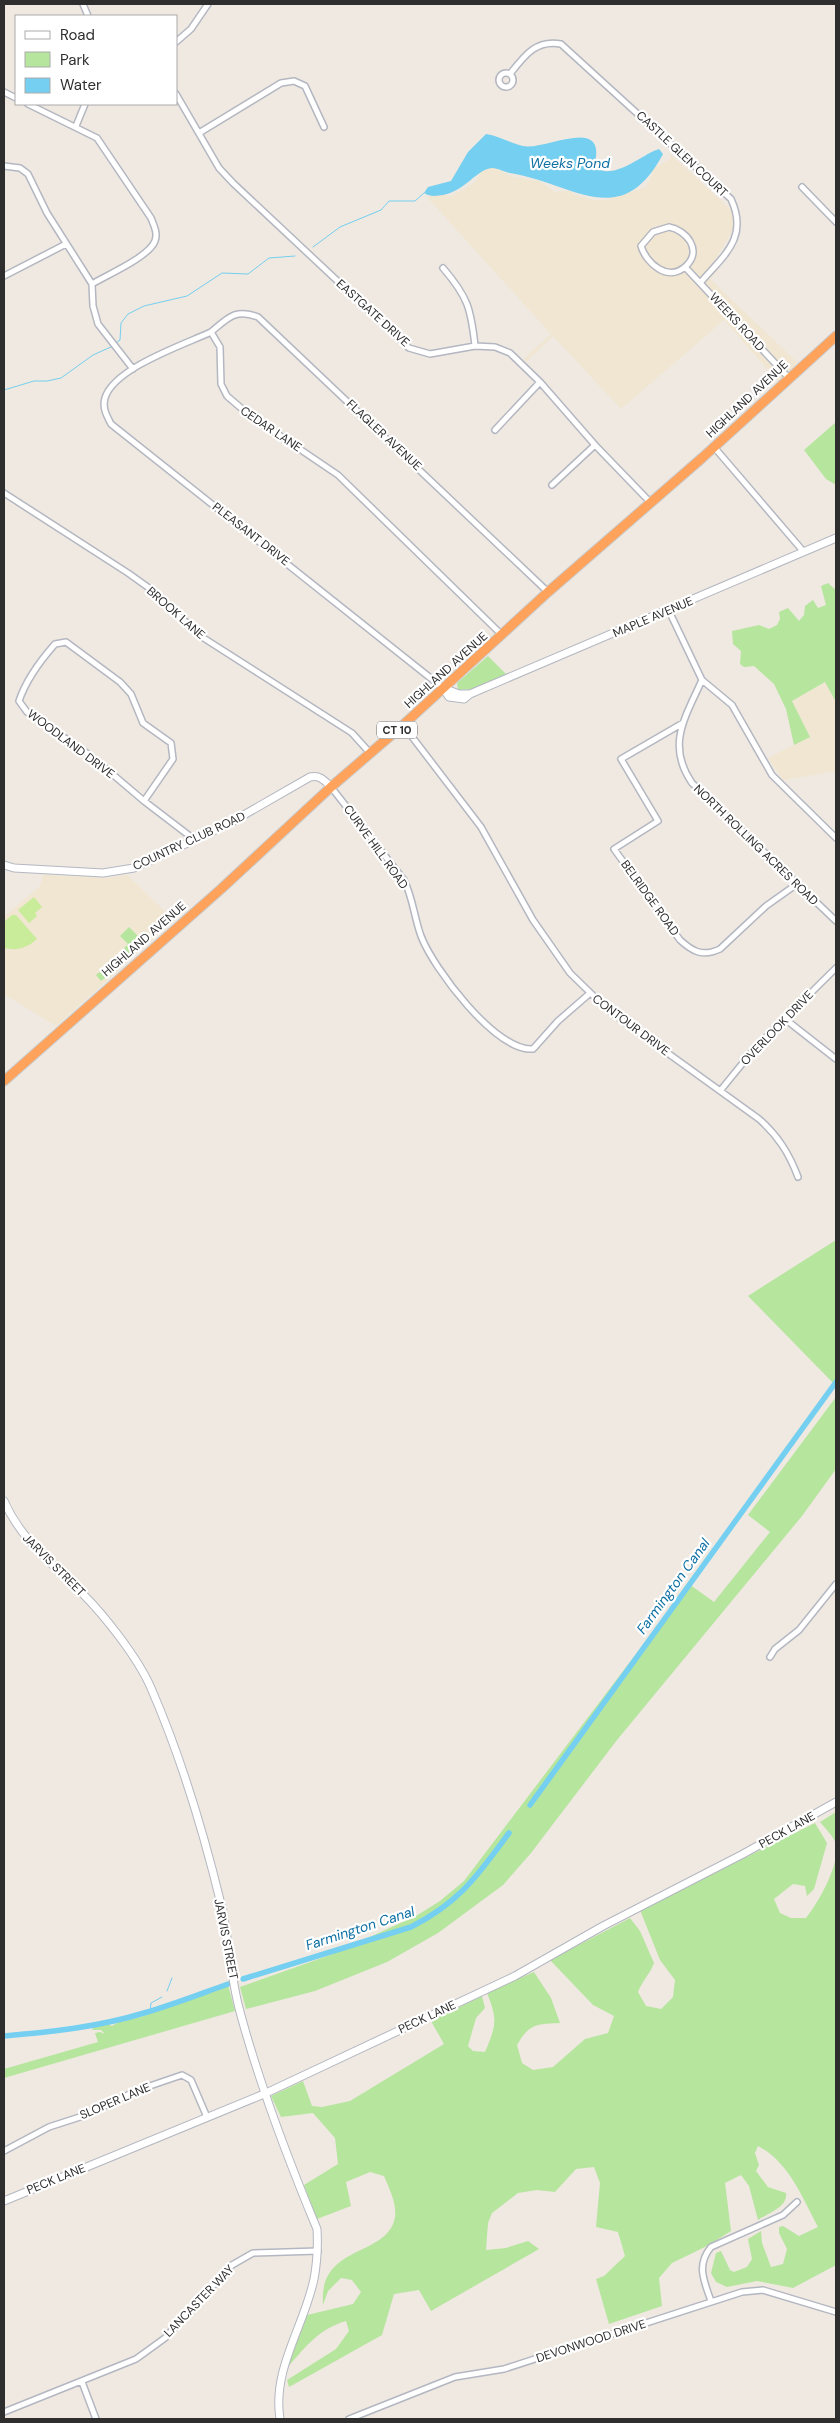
<svg xmlns="http://www.w3.org/2000/svg" width="840" height="2423" viewBox="0 0 840 2423" font-family="'DM Sans',sans-serif">
  <style>
    .education { fill: #f0e6d1 }
    .green { fill: #b6e59e }
    .pitch { fill: #c9ec9a }
    .water { fill: #75cff0 }
    .lines { fill: none; stroke-linecap: round; stroke-linejoin: round }
    .stream { stroke: #75cff0; stroke-width: 1 }
    .canal { stroke: #75cff0; stroke-width: 5.5 }
    .street-casing { stroke: #b4b7c1; stroke-width: 8 }
    .secondary-casing { stroke: #b4b7c1; stroke-width: 9 }
    .highway-casing { stroke: #c9c9c9; stroke-width: 11 }
    .street { stroke: #fff; stroke-width: 5 }
    .secondary { stroke: #fff; stroke-width: 7 }
    .highway { stroke: #ffa35c; stroke-width: 9 }
    .labels { text-anchor: middle; dominant-baseline: central; stroke-width: 4.5; stroke-linejoin: round; paint-order: stroke }
    .shield { fill: #fff; stroke: #6d6d6d; stroke-width: 1 }
    .shield-label { font-size: 11px; font-weight: bold; fill: #2e2e2e }
    .street-label { font-size: 12px; fill: #2e2e2e; stroke: #fff }
    .water-label { font-size: 14px; font-style: italic; fill: #0d6fa3; stroke: #fff }
  </style>
  <rect width="100%" height="100%" fill="#efe9e1"/>
  <path class="education" d="M 670,154 L 740,218 L 712,265 L 718,271 L 710,279 L 798,363 L 778,381 L 724,320 L 621,409 L 553,336 L 526,362 L 524,359 L 551,334 L 427,197 L 443,192 L 449,197 L 466,188 L 476,181 L 486,163 L 513,177 L 539,181 L 555,192 L 570,191 L 576,195 L 594,200 L 605,200 L 646,187 L 653,173 L 643,169 L 656,167 L 670,159 Z
    M 826,682 L 836,702 L 836,771 L 783,780 L 768,758 L 810,737 L 792,701 Z
    M 43,875 L 106,878 L 127,875 L 174,920 L 56,1026 L 4,994 L 4,917 L 40,886 Z"/>
  <path class="green" d="M 836,422 L 836,485 L 826,479 L 804,450 Z
    M 828,583 L 836,590 L 836,702 L 825,682 L 792,701 L 810,737 L 794,745 L 786,709 L 774,684 L 754,666 L 744,667 L 740,664 L 741,651 L 733,644 L 732,631 L 759,625 L 769,629 L 777,625 L 780,619 L 779,612 L 788,608 L 799,621 L 804,615 L 805,606 L 813,600 L 818,608 L 826,605 L 821,586 Z
    M 488,656 L 507,675 L 474,689 L 458,690 L 457,683 Z
    M 129,927 L 138,936 L 133,941 L 137,946 L 128,954 L 123,949 L 128,944 L 120,936 Z
    M 113,961 L 118,967 L 101,981 L 96,975 Z
    M 836,1240 L 836,1386 L 748,1296 Z
    M 836,1397 L 836,1469 L 802,1516 L 617,1740 L 531,1853 L 503,1885 L 438,1933 L 387,1962 L 315,1991 L 246,2009 L 240,1987 L 330,1955 L 416,1916 L 440,1901 L 464,1881 L 689,1584 L 714,1602 L 770,1532 L 748,1515 Z
    M 836,1812 L 836,2265 L 793,2288 L 757,2281 L 727,2287 L 716,2282 L 711,2273 L 716,2253 L 721,2251 L 730,2270 L 734,2272 L 747,2267 L 752,2259 L 748,2239 L 761,2231 L 762,2243 L 771,2267 L 783,2264 L 787,2249 L 779,2233 L 779,2227 L 783,2226 L 799,2236 L 818,2227 C 802,2197 789,2162 758,2146 L 755,2153 L 759,2165 L 756,2171 L 768,2187 L 786,2193 C 788,2207 768,2213 758,2220 L 749,2186 L 741,2175 L 725,2183 L 731,2231 L 709,2245 L 672,2263 L 659,2278 L 662,2306 L 609,2324 L 596,2279 L 604,2276 L 625,2256 L 618,2232 L 596,2227 L 600,2183 L 594,2167 L 576,2169 L 555,2192 L 537,2190 L 518,2193 L 492,2213 L 488,2223 L 486,2250 L 506,2248 L 528,2241 L 539,2249 L 431,2311 L 419,2290 L 394,2294 L 382,2335 L 289,2387 L 287,2380 L 336,2349 L 349,2331 L 346,2321 C 319,2329 306,2346 288,2367 L 307,2315 L 353,2304 L 361,2292 L 352,2280 L 341,2278 L 328,2291 L 323,2305 C 318,2243 388,2258 395,2217 C 397,2204 389,2188 384,2176 L 370,2172 L 346,2182 L 351,2206 L 317,2219 L 304,2185 L 338,2164 L 335,2138 L 313,2113 L 281,2117 L 271,2096 L 303,2081 L 312,2106 L 322,2107 L 350,2101 L 444,2044 L 431,2021 L 482,1996 L 485,2008 L 476,2018 L 468,2046 L 473,2051 L 485,2052 C 496,2026 498,2020 487,1993 L 534,1972 L 551,1998 L 560,2023 C 536,2024 529,2024 517,2045 L 522,2063 L 533,2070 L 553,2067 L 585,2039 L 608,2033 L 614,2016 L 593,2005 L 550,1960 L 630,1918 L 640,1931 L 654,1963 C 650,1974 642,1981 638,1992 L 646,2006 L 661,2009 L 673,1997 L 675,1980 L 660,1960 L 640,1910 L 815,1823 L 827,1843 L 814,1889 L 807,1896 L 805,1886 L 793,1884 L 774,1899 L 780,1913 L 791,1918 L 806,1918 C 818,1903 840,1865 836,1844 C 834,1837 825,1828 820,1822 Z
    M 228,1985 L 235,2011 L 4,2078 L 4,2069 L 98,2042 L 95,2033 L 100,2032 L 105,2034 L 101,2030 L 92,2030 L 94,2027 L 101,2026 L 105,2023 L 112,2026 L 120,2021 L 141,2017 L 198,1995 L 202,1992 Z"/>
  <path class="pitch" d="M 34,897 L 42,907 L 35,913 L 37,916 L 29,923 L 18,910 Z
    M 12,915 L 16,915 L 37,939 C 27,948 17,951 4,948 L 4,922 Z"/>
  <path class="water" d="M 486,134 C 499,136 510,143 523,146 C 545,151 609,113 594,166 C 612,183 642,154 659,149 L 663,154 C 621,233 573,183 510,173 C 504,172 498,168 492,168 C 477,169 465,191 443,195 C 435,196 431,197 424,193 L 428,187 L 451,181 L 468,152 Z"/>
  <g class="lines">
    <path class="stream" d="M 313,247 L 340,227 L 381,210 L 389,201 L 415,201 L 424,193
      M 116,343 L 120,340 L 121,323 L 128,314 L 144,306 L 187,296 L 222,273 L 248,274 L 269,258 L 295,256
      M 4,390 L 34,381 L 47,381 L 61,378 L 93,355 L 113,346
      M 167,1991 L 172,1978
      M 150,2011 L 151,2003 L 162,1997"/>
    <path class="canal" d="M 530,1805 L 836,1382
      M 243,1979 L 411,1927 C 461,1901 477,1876 509,1833
      M 4,2036 C 51,2032 98,2027 144,2013 C 172,2005 200,1994 228,1984"/>
    <g class="street-casing">
      <path id="street" d="M 83,4 L 88,16
        M 176,42 L 191,29 L 208,4
        M499 80a7 7 0 1 1 14 0a7 7 0 1 1-14 0Z
        M 510,74 C 524,56 536,39 561,44 L 731,199 C 749,238 724,255 700,283
        M 4,92 L 16,98
        M 176,94 L 219,168 L 233,183 L 409,348 L 430,354 L 475,346 L 495,347 L 510,353 L 540,382 L 595,445 L 650,502
        M 28,104 L 97,138 L 151,218 C 154,226 158,233 155,241 C 149,257 107,275 92,284
        M 76,126 L 85,104
        M 199,133 L 281,83 L 294,81 L 305,86 L 324,127
        M 4,166 L 20,168 L 28,174 L 47,213 L 92,284 L 93,306 L 98,324 L 133,369
        M 802,187 L 836,222
        M 669,227 C 686,230 703,250 686,266 C 668,283 646,263 641,246 L 653,232 Z
        M 685,267 L 788,377
        M 443,268 C 468,297 471,309 475,346
        M 4,276 L 66,244
        M 211,332 C 228,318 235,308 258,317 L 548,592
        M 495,430 L 540,382
        M 714,447 L 803,551
        M 552,485 L 595,445
        M 4,493 L 128,573 L 149,588 L 202,637 L 352,733 L 370,753
        M 669,611 L 702,680 L 732,705 L 772,775 L 836,838
        M 66,642 L 120,682 L 131,694 L 143,723 L 171,743 L 173,759 L 144,801 L 91,756 L 27,712 L 19,701 C 26,680 40,661 55,644 Z
        M 702,680 C 685,718 666,745 692,783 L 836,921
        M 443,688 L 111,424 C 107,416 102,408 105,398 C 114,368 183,345 211,332 L 220,347 L 221,384 L 227,396 L 248,414 L 338,475 L 502,635
        M 683,723 L 621,759 L 658,821 L 614,849 L 680,940 C 693,952 703,957 720,949 L 766,906 L 797,884
        M 403,725 L 481,827 L 533,920 L 570,973 L 608,1010 L 759,1119 C 778,1136 789,1153 798,1177
        M 331,787 L 404,880 C 413,898 414,917 421,936 C 433,968 496,1052 533,1049 L 558,1021 L 589,994
        M 144,801 L 195,840
        M 785,1019 L 836,1059
        M 720,1091 L 755,1048 L 836,968
        M 770,1657 L 775,1649 L 799,1630 L 836,1584
        M 4,2151 L 49,2127 L 86,2115 L 138,2090 L 182,2075 L 191,2080 L 207,2117
        M 711,2301 C 704,2281 696,2265 711,2247 L 783,2215 L 797,2202
        M 82,2382 L 96,2419
        M 4,2412 L 136,2359 L 165,2338 L 232,2265 L 253,2253 L 318,2251
        M 349,2419 L 455,2377 L 504,2369 L 742,2292 L 763,2290 L 836,2312"/>
    </g>
    <g class="secondary-casing">
      <path id="secondary" d="M 443,688 L 449,697 L 464,699 L 470,694 L 836,538
        M 443,688 L 459,694 L 470,694
        M 4,865 L 14,868 L 103,873 L 134,868 L 228,824 L 310,777 C 320,775 324,780 331,787
        M 4,1501 C 21,1540 53,1564 82,1593 C 105,1616 138,1658 151,1688 C 181,1757 203,1830 221,1904 C 229,1938 230,1974 239,2008 C 259,2084 287,2157 317,2229 C 318,2246 317,2263 314,2279 C 304,2327 272,2369 280,2419
        M 4,2201 L 264,2094 L 515,1976 L 603,1926 L 743,1854 L 836,1802"/>
    </g>
    <g class="highway-casing">
      <path id="highway" d="M 4,1081 L 221,889 L 331,787 L 403,725 L 548,592 L 702,458 L 836,336"/>
    </g>
    <use href="#street" class="street"/>
    <use href="#secondary" class="secondary"/>
    <use href="#highway" class="highway"/>
  </g>
  <g class="labels">
    <rect class="shield" x="377" y="721.5" width="40" height="17" rx="4"/>
    <g class="shield-label">
      <text x="397" y="730">CT 10</text>
    </g>
    <g class="street-label">
      <text transform="translate(682 154) rotate(43)">CASTLE GLEN COURT</text>
      <text transform="translate(373 313) rotate(42)">EASTGATE DRIVE</text>
      <text transform="translate(737 322) rotate(47)">WEEKS ROAD</text>
      <text transform="translate(747 399) rotate(-43)">HIGHLAND AVENUE</text>
      <text transform="translate(271 429) rotate(34)">CEDAR LANE</text>
      <text transform="translate(384 435) rotate(43)">FLAGLER AVENUE</text>
      <text transform="translate(251 534) rotate(38)">PLEASANT DRIVE</text>
      <text transform="translate(176 613) rotate(41)">BROOK LANE</text>
      <text transform="translate(653 617) rotate(-23)">MAPLE AVENUE</text>
      <text transform="translate(446 670) rotate(-42)">HIGHLAND AVENUE</text>
      <text transform="translate(71 744) rotate(37)">WOODLAND DRIVE</text>
      <text transform="translate(189 841) rotate(-25)">COUNTRY CLUB ROAD</text>
      <text transform="translate(756 845) rotate(44)">NORTH ROLLING ACRES ROAD</text>
      <text transform="translate(376 847) rotate(54)">CURVE HILL ROAD</text>
      <text transform="translate(650 898) rotate(54)">BELRIDGE ROAD</text>
      <text transform="translate(144 939) rotate(-41)">HIGHLAND AVENUE</text>
      <text transform="translate(631 1025) rotate(37)">CONTOUR DRIVE</text>
      <text transform="translate(777 1028) rotate(-46)">OVERLOOK DRIVE</text>
      <text transform="translate(54 1565) rotate(45)">JARVIS STREET</text>
      <text transform="translate(787 1830) rotate(-29)">PECK LANE</text>
      <text transform="translate(226 1939) rotate(79)">JARVIS STREET</text>
      <text transform="translate(427 2017) rotate(-25)">PECK LANE</text>
      <text transform="translate(115 2101) rotate(-23)">SLOPER LANE</text>
      <text transform="translate(56 2179) rotate(-22)">PECK LANE</text>
      <text transform="translate(199 2301) rotate(-46)">LANCASTER WAY</text>
      <text transform="translate(591 2341) rotate(-18)">DEVONWOOD DRIVE</text>
    </g>
    <g class="water-label">
      <text x="570" y="163">Weeks Pond</text>
      <text transform="translate(673 1586) rotate(-54)">Farmington Canal</text>
      <text transform="translate(360 1928) rotate(-18)">Farmington Canal</text>
    </g>
  </g>
  <rect width="840" height="2423" fill="none" stroke="#2e2e2e" stroke-width="10"/>
  <rect x="15" y="15" width="162" height="90" fill="#ffffff" stroke="#ababab"/>
  <rect x="25" y="31" width="25" height="8" fill="#ffffff" stroke="#ababab"/>
  <text x="60" y="40" font-size="15" fill="#2e2e2e">Road</text>
  <rect x="25" y="52" width="25" height="15" fill="#b6e59e" stroke="#ababab"/>
  <text x="60" y="65" font-size="15" fill="#2e2e2e">Park</text>
  <rect x="25" y="78" width="25" height="15" fill="#75cff0" stroke="#ababab"/>
  <text x="60" y="90" font-size="15" fill="#2e2e2e">Water</text>
</svg>
